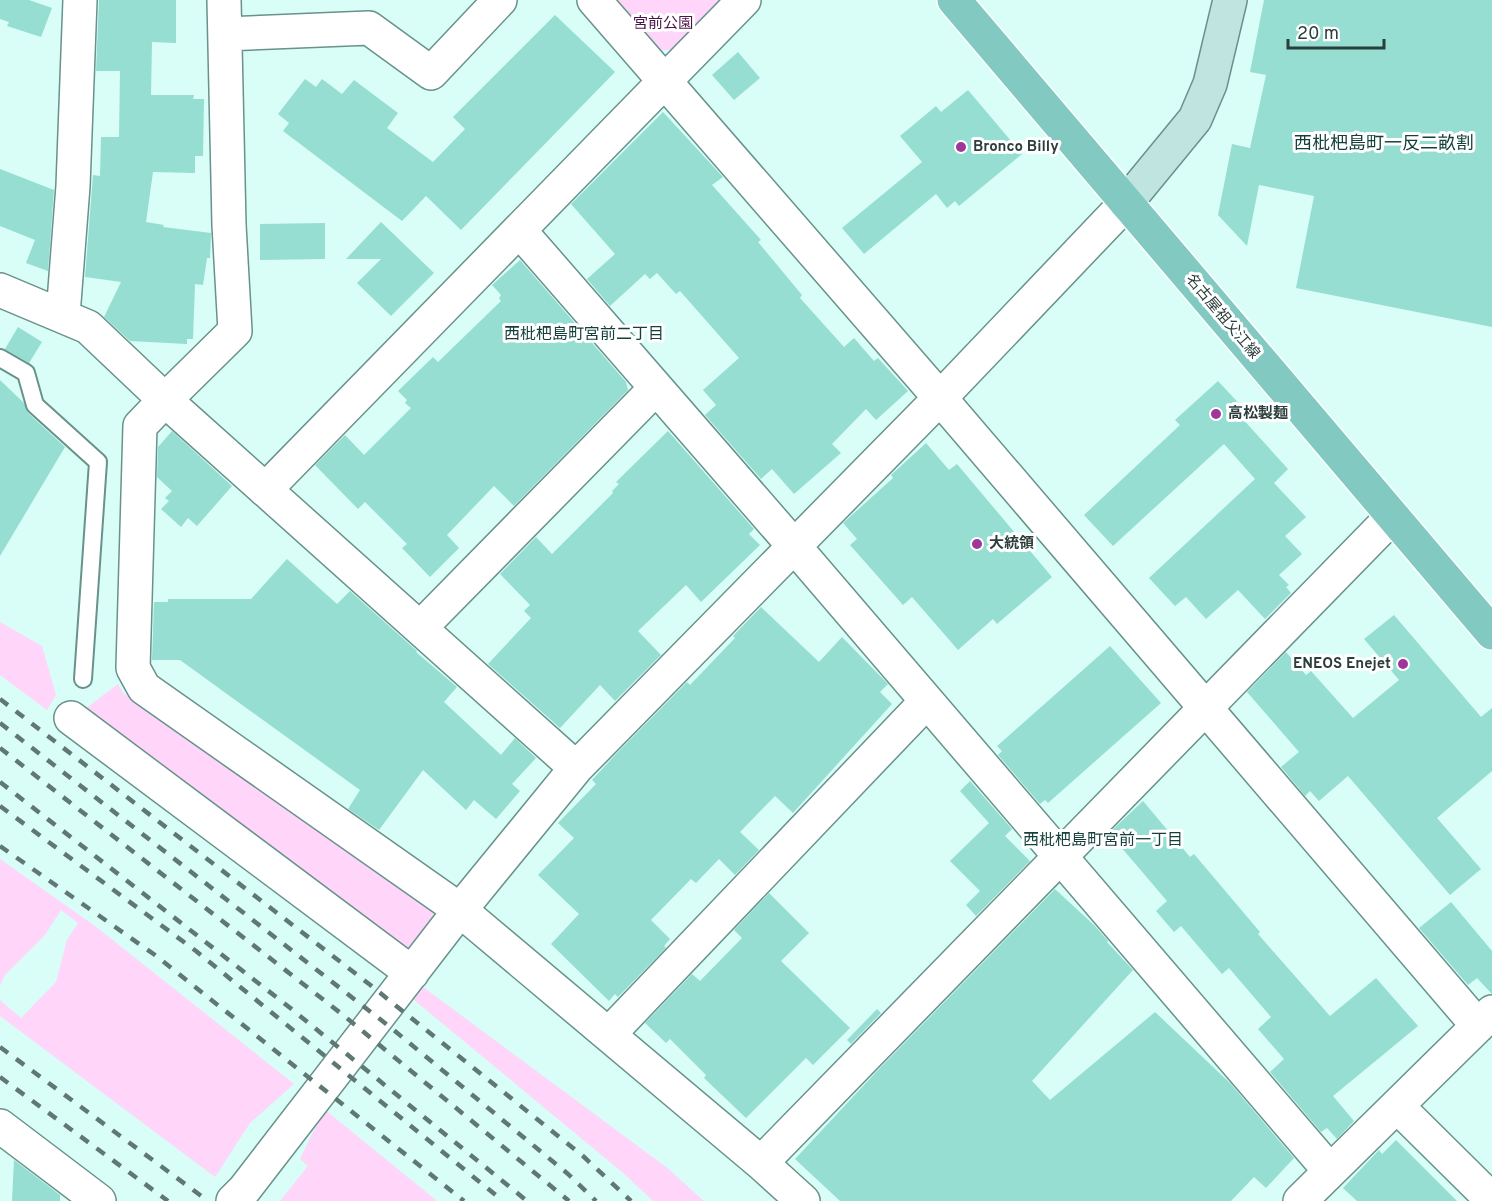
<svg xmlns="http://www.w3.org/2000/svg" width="1492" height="1201" viewBox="0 0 1492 1201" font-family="Overpass,'Noto Sans JP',sans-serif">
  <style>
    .green { fill: #ffd5fa }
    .building { fill: #96ded2 }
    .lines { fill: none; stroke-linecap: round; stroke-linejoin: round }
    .lane-casing { stroke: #68928b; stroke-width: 20 }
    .street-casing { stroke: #68928b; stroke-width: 36 }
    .secondary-casing { stroke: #68928b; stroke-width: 36 }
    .primary-casing { stroke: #fff; stroke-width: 36 }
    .lane { stroke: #fff; stroke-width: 16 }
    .street { stroke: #fff; stroke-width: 33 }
    .secondary { stroke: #c0e4e0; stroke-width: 33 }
    .primary { stroke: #82c9c1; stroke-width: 33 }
    .rail { stroke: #607874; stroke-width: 4.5; stroke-dasharray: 10 10; stroke-linecap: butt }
    .poi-dot { fill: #9f379a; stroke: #fff; stroke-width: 2 }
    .labels { text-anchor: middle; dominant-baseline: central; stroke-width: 6; stroke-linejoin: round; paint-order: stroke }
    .park-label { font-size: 15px; fill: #481446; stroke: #fff }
    .poi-label { font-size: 15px; font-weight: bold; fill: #2b3e3b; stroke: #fff; text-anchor: start }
    .street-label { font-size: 15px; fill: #2b3e3b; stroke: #fff }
    .neighbourhood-label { font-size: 16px; fill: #143f3a; stroke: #fff }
    .quarter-label { font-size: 18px; fill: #143f3a; stroke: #fff }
  </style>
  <rect width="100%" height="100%" fill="#d9fdf7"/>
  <path class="green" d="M 611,0 L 720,0 L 672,50 L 652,50 Z
    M 0,622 L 42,646 L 56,695 L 47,710 L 0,675 Z
    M 118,684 L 123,693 L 432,907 L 434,924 L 409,953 L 81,712 Z
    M 0,859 L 95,926 L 294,1084 L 250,1123 L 215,1177 L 0,1016 L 0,1000 L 21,1018 L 56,982 L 67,940 L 78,923 L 61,910 L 45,935 L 5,975 L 0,986 Z
    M 419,984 L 666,1167 L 704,1201 L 653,1201 L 622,1172 L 408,995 Z
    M 324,1109 L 437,1201 L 280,1201 L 308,1166 L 300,1159 Z"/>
  <path class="building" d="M 0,0 L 29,0 L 52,8 L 41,37 L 7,26 L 9,22 L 0,19 Z
    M 99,0 L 176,0 L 176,43 L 152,42 L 151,95 L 194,95 L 193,99 L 204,99 L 203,156 L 195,156 L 195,173 L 153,172 L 146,222 L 164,225 L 163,227 L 211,233 L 210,258 L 207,258 L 203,285 L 195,284 L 193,339 L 187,339 L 187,344 L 130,341 L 104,317 L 121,282 L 85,277 L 93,175 L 100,176 L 101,137 L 119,137 L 120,71 L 96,71 Z
    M 1264,0 L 1492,0 L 1492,327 L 1296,288 L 1314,196 L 1259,185 L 1247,246 L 1218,215 L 1232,144 L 1250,148 L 1266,75 L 1250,72 Z
    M 555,15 L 615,72 L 461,230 L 426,196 L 402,221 L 283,131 L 289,123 L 278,114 L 305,79 L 316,87 L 322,79 L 342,94 L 354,80 L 398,113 L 387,128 L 433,162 L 465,129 L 453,117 Z
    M 738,52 L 760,78 L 734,100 L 712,75 Z
    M 968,90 L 1022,154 L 959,206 L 955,201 L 947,208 L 936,194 L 864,254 L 842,228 L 922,162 L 900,136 L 936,106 L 941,112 Z
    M 663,112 L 723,177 L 712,185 L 761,240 L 758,242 L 802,295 L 800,298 L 844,347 L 854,338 L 874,361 L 878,358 L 908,391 L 876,420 L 866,409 L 832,444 L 841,453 L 794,494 L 772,469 L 761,479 L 705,415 L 716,405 L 703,390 L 739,358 L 680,291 L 676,294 L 657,273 L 650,279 L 645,274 L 610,306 L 587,279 L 615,254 L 571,204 Z
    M 0,169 L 54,190 L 48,271 L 26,263 L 35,240 L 0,226 Z
    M 381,222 L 434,273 L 391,316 L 357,283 L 381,259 L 346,259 Z
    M 325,223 L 325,259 L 260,260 L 260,224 Z
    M 520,260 L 626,382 L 628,390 L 514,506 L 494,486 L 447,535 L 459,548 L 430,577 L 402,548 L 407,544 L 365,502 L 358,509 L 315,465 L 345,435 L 364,455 L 411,408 L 405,403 L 407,400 L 398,391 L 433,357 L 438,362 L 501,301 L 499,298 L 501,295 L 492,285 Z
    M 18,327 L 42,342 L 29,363 L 5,349 Z
    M 0,380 L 24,403 L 28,413 L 65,447 L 0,556 Z
    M 1218,381 L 1246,411 L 1240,416 L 1288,469 L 1274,483 L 1306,517 L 1285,536 L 1302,554 L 1279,575 L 1289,585 L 1286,587 L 1291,593 L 1265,619 L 1238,590 L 1206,619 L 1186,597 L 1175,606 L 1149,578 L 1255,479 L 1224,444 L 1113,546 L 1084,515 L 1180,425 L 1175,420 Z
    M 172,431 L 232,486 L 197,526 L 188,518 L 181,527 L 161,509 L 169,501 L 165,498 L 172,491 L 157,477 L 158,447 Z
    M 668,431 L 754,529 L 749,534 L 760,545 L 701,602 L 686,585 L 638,631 L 661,655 L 615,701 L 600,685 L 560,728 L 488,664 L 531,618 L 524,611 L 530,605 L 500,574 L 536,537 L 552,554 L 613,493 L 612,491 L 619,484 L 616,482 Z
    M 926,443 L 949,470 L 957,464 L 1052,577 L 997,624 L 993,619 L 958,650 L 912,597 L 903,605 L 850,545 L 857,539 L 843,523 L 893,478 L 891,475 Z
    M 287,559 L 337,604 L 350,591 L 417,651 L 416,652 L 457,687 L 444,702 L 501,755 L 515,738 L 536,758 L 512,784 L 520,791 L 496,819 L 474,800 L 466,810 L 423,770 L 379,830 L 348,809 L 360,790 L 180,660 L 152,660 L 154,602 L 168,602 L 168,599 L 251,599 Z
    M 761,607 L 819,662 L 842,637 L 888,684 L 880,692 L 892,704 L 793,813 L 775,796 L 740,832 L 759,850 L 735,875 L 719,859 L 696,883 L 691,879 L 651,920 L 670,939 L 664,946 L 666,948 L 618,997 L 615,994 L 609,1001 L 551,944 L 579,914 L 538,875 L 574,838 L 558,823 L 596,784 L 592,780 L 616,754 L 687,682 L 690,685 L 735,638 L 733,636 Z
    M 1394,615 L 1481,717 L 1492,708 L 1492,771 L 1437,818 L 1481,869 L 1450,895 L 1348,776 L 1319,801 L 1310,791 L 1305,796 L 1281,767 L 1299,752 L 1247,692 L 1286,652 L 1306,675 L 1311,671 L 1353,718 L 1399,680 L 1364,639 Z
    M 1110,646 L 1161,703 L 1048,803 L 1045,800 L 1040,804 L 998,755 L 1002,751 L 997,746 Z
    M 970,781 L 1012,829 L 1005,836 L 1030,861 L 976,916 L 966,905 L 980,891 L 950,861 L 989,823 L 960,791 Z
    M 1143,801 L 1190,857 L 1194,854 L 1260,932 L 1258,934 L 1330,1016 L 1376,978 L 1418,1026 L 1333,1096 L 1354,1121 L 1337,1139 L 1327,1128 L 1321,1132 L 1270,1072 L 1284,1059 L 1258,1029 L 1271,1017 L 1229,968 L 1222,974 L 1181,926 L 1174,932 L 1156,911 L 1167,901 L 1109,833 Z
    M 1055,889 L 1095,926 L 1108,941 L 1107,942 L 1133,970 L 1032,1081 L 1050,1100 L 1155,1012 L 1230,1083 L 1294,1158 L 1266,1188 L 1254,1177 L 1231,1201 L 840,1201 L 795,1159 L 878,1070 Z
    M 769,893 L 809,933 L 781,961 L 850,1028 L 813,1065 L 806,1058 L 746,1118 L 704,1078 L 706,1075 L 670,1039 L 666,1043 L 645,1023 L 692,974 L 700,981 L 742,938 L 734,930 Z
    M 1451,902 L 1492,951 L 1492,994 L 1477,978 L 1468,985 L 1419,928 Z
    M 877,1009 L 881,1013 L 851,1044 L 847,1040 Z
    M 1396,1140 L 1457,1201 L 1357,1201 L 1343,1188 L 1379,1150 L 1382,1154 Z
    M 14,1160 L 60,1195 L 60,1201 L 12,1201 Z"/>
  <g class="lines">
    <g class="lane-casing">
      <path id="lane" d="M 0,358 L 26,373 L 35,405 L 98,462 L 83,679"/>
    </g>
    <g class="street-casing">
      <path id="street" d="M 224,0 L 229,225 L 235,331 L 165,400 L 576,768
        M 594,0 L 940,398 L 1478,1026
        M 225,34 L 369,28 L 431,73 L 500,0
        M 519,230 L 794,546 L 1330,1171
        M 0,290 L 88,327 L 165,400 L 140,426 L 133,668 L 144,688 L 460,910 L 761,1163 L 803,1201
        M 63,315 L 73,186 L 80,0
        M 265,490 L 744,0
        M 420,628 L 656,388
        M 71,718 L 412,973
        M 609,1034 L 927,701
        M 1397,1106 L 1492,1200
        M 0,1126 L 99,1201
        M 761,1163 L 1392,517
        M 233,1201 L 244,1190 L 460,910 L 576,768 L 940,398 L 1126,203
        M 1300,1201 L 1492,1012"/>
    </g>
    <g class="secondary-casing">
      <path id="secondary" d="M 1126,203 L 1195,119 L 1210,84 L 1230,0"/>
    </g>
    <g class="primary-casing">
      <path id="primary" d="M 954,0 L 1492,633"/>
    </g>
    <use href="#lane" class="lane"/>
    <use href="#street" class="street"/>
    <use href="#secondary" class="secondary"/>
    <use href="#primary" class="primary"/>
    <path class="rail" d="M 0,699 L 369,984 L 583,1156 L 631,1201
      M 0,723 L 390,1027 L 568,1174 L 596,1201
      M 0,748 L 343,1015 L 569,1201
      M 0,782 L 289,1007 L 527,1201
      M 0,806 L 196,951 L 503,1201
      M 0,846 L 155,955 L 464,1201
      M 0,1047 L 208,1201
      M 0,1077 L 168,1201"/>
  </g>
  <g class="poi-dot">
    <circle cx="961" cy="147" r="6"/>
    <circle cx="1216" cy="414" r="6"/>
    <circle cx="977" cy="544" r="6"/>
    <circle cx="1403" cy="664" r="6"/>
  </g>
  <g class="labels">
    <g class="park-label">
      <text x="663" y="24">宮前公園</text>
    </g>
    <g class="poi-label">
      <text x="973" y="147">Bronco Billy</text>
      <text x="1228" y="414">高松製麺</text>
      <text x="989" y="544">大統領</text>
      <text x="1391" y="664" text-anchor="end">ENEOS Enejet</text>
    </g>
    <g class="street-label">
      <text transform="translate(1222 317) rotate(50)">名古屋祖父江線</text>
    </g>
    <g class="neighbourhood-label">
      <text x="584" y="335">西枇杷島町宮前二丁目</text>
      <text x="1103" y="841">西枇杷島町宮前一丁目</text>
    </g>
    <g class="quarter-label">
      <text x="1384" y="144">西枇杷島町一反二畝割</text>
    </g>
  </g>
  <path d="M1288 39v9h96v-9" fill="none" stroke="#2b3e3b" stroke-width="3"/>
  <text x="1297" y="39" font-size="18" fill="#2b3e3b" stroke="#ffffff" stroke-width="4.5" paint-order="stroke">20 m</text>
</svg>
